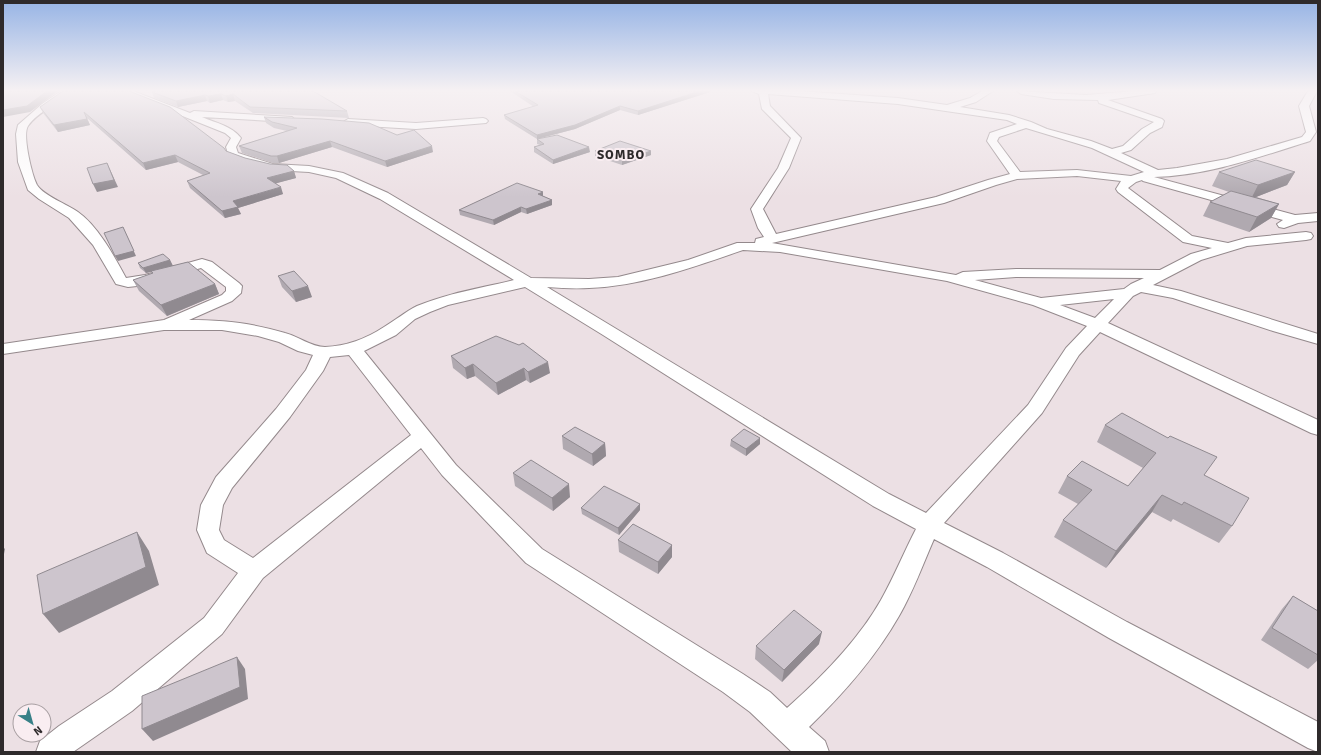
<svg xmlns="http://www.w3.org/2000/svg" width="1321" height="755" viewBox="0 0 1321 755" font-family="Signika,sans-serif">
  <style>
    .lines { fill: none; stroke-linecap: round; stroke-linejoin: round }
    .street-casing { stroke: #94898c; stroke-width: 2 }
    .street { fill: #fff; fill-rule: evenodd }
    .wall { fill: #b0a9b0 }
    .shaded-wall { fill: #908a90 }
    .building { fill: #cdc5cd; stroke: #908a90 }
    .labels { text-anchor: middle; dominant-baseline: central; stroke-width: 4; stroke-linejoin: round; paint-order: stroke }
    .far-district-label { font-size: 13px; font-weight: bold; letter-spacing: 1px; fill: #2e2a2b; stroke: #f9edf1 }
  </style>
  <rect width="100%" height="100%" fill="#ece0e4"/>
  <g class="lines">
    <g class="street-casing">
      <path id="street" d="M 61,91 L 71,91 C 60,104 38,111 28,126 C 22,135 32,175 37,185 C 44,196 67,204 78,212 C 98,226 114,256 126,278 L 145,275 L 202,259 L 212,262 L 239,283 L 242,286 L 241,293 L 232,301 L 189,320 C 224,320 251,323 285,333 C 298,336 311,347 325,347 C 346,346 366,339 384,327 C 396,320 405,312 417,306 C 448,293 482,288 514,280 L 380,199 L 336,178 L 309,172 L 273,170 L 248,164 L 229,157 L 226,147 L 231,138 L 225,133 L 120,91 L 133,91 L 190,113 L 194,111 L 292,117 L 294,119 L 289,122 L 202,117 C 216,123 232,126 241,138 L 236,147 L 238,153 L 273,164 L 309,166 L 343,173 L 388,193 L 531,278 L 589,279 L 618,277 L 688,260 L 737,243 L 755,243 L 756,239 L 764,237 L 758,228 L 751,209 L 778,168 L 791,138 L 762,109 L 759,94 L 752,91 L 799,91 L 898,98 L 947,105 L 970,98 L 982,91 L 993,91 L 976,102 L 960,107 L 1009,115 L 1031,122 L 1047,129 L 1091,141 L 1112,149 L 1123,146 L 1142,129 L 1154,122 L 1099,103 L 1098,100 L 1054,99 L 1021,94 L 1017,91 L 1086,95 L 1135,91 L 1156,91 L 1155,93 L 1108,100 L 1162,119 L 1164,121 L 1162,127 L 1150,133 L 1131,150 L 1121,153 L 1158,170 L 1177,168 L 1227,159 L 1302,137 L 1306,132 L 1299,106 L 1308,91 L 1317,91 L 1309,106 L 1316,132 L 1310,141 C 1259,157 1207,176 1154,177 L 1295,215 L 1318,213 L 1318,221 L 1298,223 L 1284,228 L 1279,227 L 1277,224 L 1283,220 L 1143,181 L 1142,180 L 1136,182 L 1128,188 L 1192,236 L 1228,243 L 1246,238 L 1306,232 L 1311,233 L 1313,236 L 1311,239 L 1306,240 L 1247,246 L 1201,260 L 1153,285 L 1181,291 L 1318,334 L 1318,344 L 1273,331 L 1173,298 L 1141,292 L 1133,296 L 1108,323 L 1318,420 L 1318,435 L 1311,433 L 1100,332 L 1079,355 L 1042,413 L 944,523 L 1003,553 L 1127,622 L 1318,722 L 1318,752 L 1308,748 L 1109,638 L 987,567 L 934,539 C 923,564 913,592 899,616 C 875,658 843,694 809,727 L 825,741 L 829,752 L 792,752 L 750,712 L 723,692 L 526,563 L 442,475 L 421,448 L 263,578 L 222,634 L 132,711 L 73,752 L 36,752 L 40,741 L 59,726 L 112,691 L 204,618 L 238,573 L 207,553 L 197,530 L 201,505 L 216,477 L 276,409 L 306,370 L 313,355 L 298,351 L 279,342 L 258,336 L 222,330 L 164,330 L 3,354 L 3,344 L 164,320 L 222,295 L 226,291 L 226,287 L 201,268 L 137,286 L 128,287 L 116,284 L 93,245 L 69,218 L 39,199 L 28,190 L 18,162 L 16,134 L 18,125 L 42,104 ZM 768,94 L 898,104 L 1007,120 L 1017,124 L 990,133 L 987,141 L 1010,174 L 988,180 L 936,197 L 776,234 L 763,209 L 789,168 L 801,138 L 770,106 ZM 1026,128 L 1092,148 L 1144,172 L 1131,176 L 1077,170 L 1020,172 L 997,141 L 999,137 ZM 1077,176 L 1121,181 L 1116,189 L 1118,192 L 1183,242 L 1212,248 L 1191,254 L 1160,270 L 1016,269 L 963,272 L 956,275 L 772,243 L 944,203 L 996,185 L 1017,179 ZM 743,250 L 780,252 L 947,281 L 1033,305 L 1087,326 L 1066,348 L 1028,405 L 926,513 L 889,494 L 547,287 C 561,288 575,289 589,288 C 642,286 694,267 743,250 ZM 1016,277 L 1144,278 L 1131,284 L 1124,289 L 1041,298 L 975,280 ZM 525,287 L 603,335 L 873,506 L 916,529 C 904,552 894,577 881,600 C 859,639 821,678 787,708 L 770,692 L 743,674 L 542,549 L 456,465 L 364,351 L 396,335 L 415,319 L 430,312 L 448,305 ZM 1114,299 L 1095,318 L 1060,305 ZM 349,355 L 411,435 L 253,558 L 224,540 L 219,530 L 223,505 L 232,488 L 290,417 L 323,371 L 330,357 Z
        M 483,118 L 486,119 L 488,121 L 486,123 L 416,129 L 348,125 L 343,122 L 348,119 L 416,123 Z"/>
    </g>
    <use href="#street" class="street"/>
  </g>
  <path class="wall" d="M 63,91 L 245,158 L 294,171 L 296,178 L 276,183 L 283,194 L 238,208 L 241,214 L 225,218 L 190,188 L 187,181 L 203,175 L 178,162 L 146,170 L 87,118 L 90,125 L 58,132 L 43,113 L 40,107 Z
    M 313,91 L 347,111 L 349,118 L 253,113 L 235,101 L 228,102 L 223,100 L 210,103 L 207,101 L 178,107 L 154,98 L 152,92 Z
    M 510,91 L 710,91 L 710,92 L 638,115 L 620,110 L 575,129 L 537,139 L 505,119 L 504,115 L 534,107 Z
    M 264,117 L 433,152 L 387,167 L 332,147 L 279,163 L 273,163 L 242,153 L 239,146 L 287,131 L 274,128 L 266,123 Z
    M 537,139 L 590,152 L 553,164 L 534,152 L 534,147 L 540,145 L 537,144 Z
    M 595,151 L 651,151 L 651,155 L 622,165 L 595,156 Z
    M 1219,172 L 1295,172 L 1287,185 L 1256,197 L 1279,204 L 1271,218 L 1249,232 L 1203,216 L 1210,202 L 1229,192 L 1212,186 Z
    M 543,192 L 543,196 L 552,200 L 552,205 L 527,214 L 521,212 L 494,225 L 460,215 L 459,210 Z
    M 170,260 L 173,266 L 215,284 L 219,294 L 167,316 L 139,291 L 133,280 L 152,274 L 151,272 L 146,273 L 140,268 L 138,263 Z
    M 278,276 L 312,297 L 296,302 L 282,287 Z
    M 496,336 L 550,373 L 530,383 L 526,380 L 498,395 L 475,376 L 467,379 L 453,368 L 451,356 Z
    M 1105,425 L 1204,476 L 1232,526 L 1219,543 L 1173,519 L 1171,522 L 1152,512 L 1106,568 L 1054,537 L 1063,520 L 1078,504 L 1058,493 L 1067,476 L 1128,486 L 1143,468 L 1097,442 Z
    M 562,436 L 605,443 L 606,456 L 593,466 L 563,449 Z
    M 731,440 L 760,444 L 746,456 L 730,446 Z
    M 513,473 L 570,497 L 553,511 L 515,486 Z
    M 581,508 L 640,510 L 619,535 L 582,514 Z
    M 618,540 L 672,557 L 658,574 L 619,552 Z
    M 1293,596 L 1318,611 L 1318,660 L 1308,669 L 1261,640 L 1282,609 Z
    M 819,644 L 782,682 L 755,659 L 756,646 Z"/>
  <path class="shaded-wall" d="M 47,91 L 58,91 L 30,112 L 3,117 L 3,110 Z
    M 700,91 L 710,91 L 710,92 L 638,115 L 638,111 Z
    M 221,94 L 223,100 L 210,103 L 208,96 Z
    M 233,94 L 235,101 L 228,102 L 226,96 Z
    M 205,95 L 207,101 L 178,107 L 176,101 Z
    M 620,106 L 620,110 L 575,129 L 537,139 L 537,135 Z
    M 84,112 L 90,125 L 58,132 L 54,125 Z
    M 330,141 L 332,147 L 279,163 L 277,156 Z
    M 432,146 L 433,152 L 387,167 L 385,161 Z
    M 589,147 L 590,152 L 553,164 L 553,160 Z
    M 651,151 L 651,155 L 622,165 L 622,160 Z
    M 175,155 L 178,162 L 146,170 L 143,163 Z
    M 107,163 L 118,187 L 97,192 L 93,184 Z
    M 294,171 L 296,178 L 270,185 L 267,178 Z
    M 1295,172 L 1287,185 L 1251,199 L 1258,185 Z
    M 281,187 L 283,194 L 238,208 L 241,214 L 225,218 L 222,211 L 233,201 Z
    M 543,192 L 543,197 L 538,194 Z
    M 552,200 L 552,205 L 527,214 L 526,209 Z
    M 1279,204 L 1271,218 L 1249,232 L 1257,217 Z
    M 521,207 L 521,212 L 494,225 L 493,220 Z
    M 123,227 L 136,256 L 118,261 L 115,256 Z
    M 170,260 L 173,266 L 146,273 L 143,268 Z
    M 215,284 L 219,294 L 167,316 L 161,305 Z
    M 308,286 L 312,297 L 296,302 L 292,291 Z
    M 548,362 L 550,373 L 530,383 L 528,372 Z
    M 473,364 L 475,376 L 467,379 L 465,368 Z
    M 524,368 L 526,380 L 498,395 L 496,383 Z
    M 760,438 L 760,444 L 746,456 L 746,449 Z
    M 605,443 L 606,456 L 593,466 L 592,454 Z
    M 569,484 L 570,497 L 553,511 L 552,498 Z
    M 1162,495 L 1152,512 L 1106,568 L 1116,551 Z
    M 640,504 L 640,510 L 619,535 L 618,528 Z
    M 137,532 L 149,551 L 159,585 L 59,633 L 43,614 Z
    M 672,545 L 672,557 L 658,574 L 658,562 Z
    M 3,547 L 5,549 L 3,559 Z
    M 822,632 L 819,644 L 782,682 L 784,670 Z
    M 237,657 L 245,669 L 248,699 L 153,741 L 142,729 Z"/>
  <path class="building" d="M 3,91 L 47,91 L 27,106 L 3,110 Z
    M 63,91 L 129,91 L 170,107 L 224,148 L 226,151 L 245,158 L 270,164 L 287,165 L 294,171 L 267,178 L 281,187 L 233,201 L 238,207 L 222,211 L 187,181 L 210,173 L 175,155 L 143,163 L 84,112 L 87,119 L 54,125 L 40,107 Z
    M 154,91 L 313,91 L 347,111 L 250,107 L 233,94 L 226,96 L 221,94 L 208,96 L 205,95 L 176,101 L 152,92 Z
    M 515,91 L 700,91 L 638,111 L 620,106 L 575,125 L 537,135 L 504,115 L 538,105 Z
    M 264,117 L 322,119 L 369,123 L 397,135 L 414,130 L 432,146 L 385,161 L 330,141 L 277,156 L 271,156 L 239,146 L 297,128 L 272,122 Z
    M 557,135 L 589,147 L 553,160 L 534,147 L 544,144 L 537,139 Z
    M 620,141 L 651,151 L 622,160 L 595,151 Z
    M 1256,160 L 1295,172 L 1258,185 L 1219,172 Z
    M 107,163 L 114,180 L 93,184 L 87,168 Z
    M 517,183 L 543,192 L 538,194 L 552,200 L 526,209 L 521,207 L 493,220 L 459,210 Z
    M 1231,191 L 1279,204 L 1257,217 L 1210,202 Z
    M 123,227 L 134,251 L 115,256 L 104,233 Z
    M 163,254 L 170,260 L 143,268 L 138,263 Z
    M 188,262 L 215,284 L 161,305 L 133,280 L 153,273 L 151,271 Z
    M 294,271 L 308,286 L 292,291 L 278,276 Z
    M 496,336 L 519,345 L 523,343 L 548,362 L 528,372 L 524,368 L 496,383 L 473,364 L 465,368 L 451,356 Z
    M 1122,413 L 1168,438 L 1170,436 L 1217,457 L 1204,475 L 1249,498 L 1232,526 L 1184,502 L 1182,505 L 1162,495 L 1116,551 L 1063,520 L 1092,490 L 1067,476 L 1082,461 L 1128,486 L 1156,453 L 1105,425 Z
    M 575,427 L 605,443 L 592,454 L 562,436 Z
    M 744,429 L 760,438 L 746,449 L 731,440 Z
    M 531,460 L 569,484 L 552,498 L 513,473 Z
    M 604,486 L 640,504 L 618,528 L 581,508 Z
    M 633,524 L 672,545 L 658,562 L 618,540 Z
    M 137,532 L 146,567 L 43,614 L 37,575 Z
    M 1293,596 L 1318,611 L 1318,655 L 1272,628 Z
    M 794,610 L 822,632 L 784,670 L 756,646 Z
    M 237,657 L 240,687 L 142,729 L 142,696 Z"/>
  <linearGradient id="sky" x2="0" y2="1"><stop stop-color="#97b4e5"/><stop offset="0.46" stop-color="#f6f1f3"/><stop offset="1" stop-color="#f6f1f3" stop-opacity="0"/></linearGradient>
  <rect width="1321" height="197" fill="url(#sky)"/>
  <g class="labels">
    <g class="far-district-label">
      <text x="621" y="155">SOMBO</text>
    </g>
  </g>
  <rect width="1321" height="755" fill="none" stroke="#2e2a2b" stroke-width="8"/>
  <g transform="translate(32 723) rotate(143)"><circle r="19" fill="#f9edf1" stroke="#a89fa2"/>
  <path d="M0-3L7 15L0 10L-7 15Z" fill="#388087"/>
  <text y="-6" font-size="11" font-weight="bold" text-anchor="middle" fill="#2e2a2b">N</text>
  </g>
</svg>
